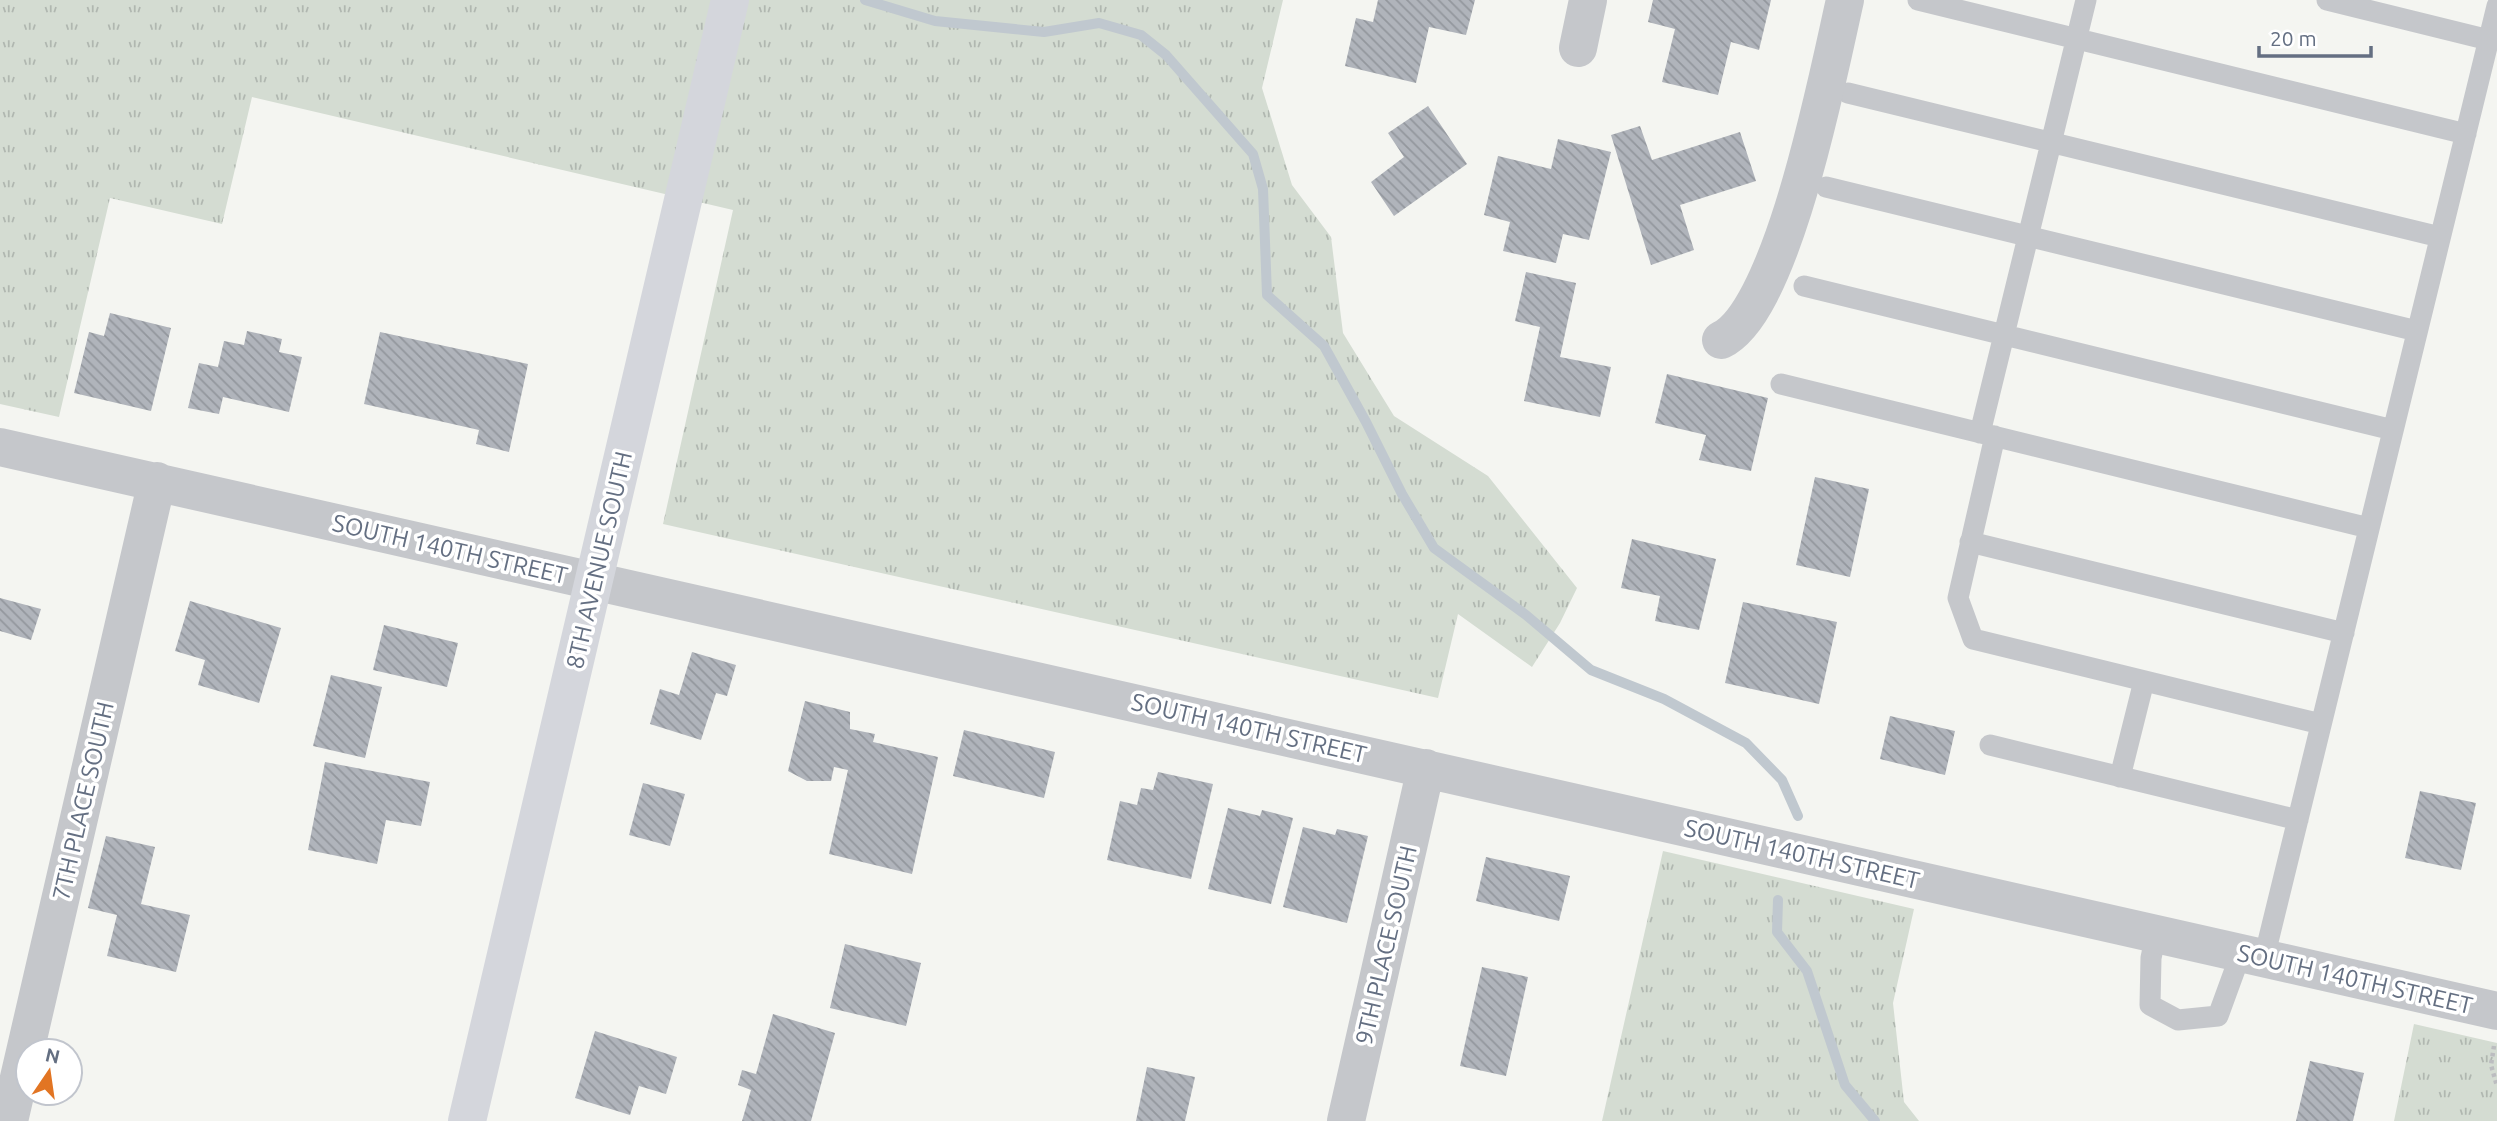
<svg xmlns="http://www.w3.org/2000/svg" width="2497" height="1121" viewBox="0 0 2497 1121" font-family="Ubuntu,sans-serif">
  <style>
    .grass { fill: url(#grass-tufts) }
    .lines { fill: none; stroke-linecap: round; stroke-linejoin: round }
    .stream { stroke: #c0c8cf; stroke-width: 10 }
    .building { fill: url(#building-back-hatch) }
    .path { stroke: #bcbdc0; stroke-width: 4.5; stroke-dasharray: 3.5 3.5; stroke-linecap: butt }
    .lane { stroke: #c5c7cb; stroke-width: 21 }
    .street { stroke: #c5c7cb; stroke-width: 38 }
    .secondary { stroke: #d4d6dc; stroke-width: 38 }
    .labels { text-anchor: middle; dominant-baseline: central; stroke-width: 7; stroke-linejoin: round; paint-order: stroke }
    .street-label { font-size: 24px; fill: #646f82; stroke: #fff }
  </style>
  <defs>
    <pattern id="grass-tufts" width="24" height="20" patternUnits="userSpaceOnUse" patternTransform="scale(1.75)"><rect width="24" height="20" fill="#d4dcd2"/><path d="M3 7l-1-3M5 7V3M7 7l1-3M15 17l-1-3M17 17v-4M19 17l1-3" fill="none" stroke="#b0b7b0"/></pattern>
    <pattern id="building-back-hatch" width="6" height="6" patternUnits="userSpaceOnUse" patternTransform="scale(1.75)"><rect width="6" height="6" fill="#b0b4bb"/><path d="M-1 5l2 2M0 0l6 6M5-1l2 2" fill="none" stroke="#93979d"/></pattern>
  </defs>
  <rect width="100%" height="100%" fill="#f4f5f1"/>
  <path class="grass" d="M 0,0 L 1283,0 L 1262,88 L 1292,185 L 1331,237 L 1343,333 L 1394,416 L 1488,476 L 1577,588 L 1560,623 L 1532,667 L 1458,614 L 1438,698 L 663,524 L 733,210 L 252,97 L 222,224 L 110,198 L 59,417 L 0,404 Z
    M 1663,851 L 1914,909 L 1893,1003 L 1904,1102 L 1919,1121 L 1602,1121 Z
    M 2414,1024 L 2497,1043 L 2497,1121 L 2394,1121 Z"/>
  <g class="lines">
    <path class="stream" d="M 865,0 L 935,21 L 1044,32 L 1099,23 L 1141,35 L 1166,55 L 1253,154 L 1263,189 L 1267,295 L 1324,346 L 1366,422 L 1402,494 L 1434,548 L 1526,615 L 1591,670 L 1664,699 L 1746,743 L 1782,780 L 1798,816
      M 1778,900 L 1777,932 L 1807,971 L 1845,1085 L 1875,1121"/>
  </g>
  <path class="building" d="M 1378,0 L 1475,0 L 1466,35 L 1429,27 L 1416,83 L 1345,66 L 1356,18 L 1373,22 Z
    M 1653,0 L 1771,0 L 1759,50 L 1731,42 L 1718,95 L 1662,82 L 1675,29 L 1648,22 Z
    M 1428,106 L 1467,164 L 1394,216 L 1371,182 L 1404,157 L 1388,133 Z
    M 1640,126 L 1652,160 L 1740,132 L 1756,181 L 1680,205 L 1694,250 L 1651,265 L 1611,135 Z
    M 1558,139 L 1611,152 L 1589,240 L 1563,234 L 1556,263 L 1503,251 L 1510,222 L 1484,215 L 1498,156 L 1551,169 Z
    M 1526,272 L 1576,283 L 1560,357 L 1611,367 L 1600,417 L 1524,401 L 1540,327 L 1515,321 Z
    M 110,313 L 171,328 L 151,411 L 74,393 L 89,332 L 104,336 Z
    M 247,331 L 282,339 L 279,352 L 302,357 L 289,412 L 223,397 L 219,414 L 188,408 L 199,363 L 218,367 L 224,341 L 244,345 Z
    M 380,332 L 528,364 L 509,452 L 476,444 L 479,430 L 364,404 Z
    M 1667,374 L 1768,398 L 1751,471 L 1699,460 L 1706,435 L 1655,423 Z
    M 1815,477 L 1869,489 L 1850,577 L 1796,565 Z
    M 1632,539 L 1716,559 L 1699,630 L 1655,621 L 1660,596 L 1621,588 Z
    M 0,598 L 41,609 L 31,640 L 0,631 Z
    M 190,601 L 281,628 L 259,703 L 198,685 L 205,660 L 175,651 Z
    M 1743,602 L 1837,622 L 1819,704 L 1725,683 Z
    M 384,625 L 458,643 L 447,687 L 373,670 Z
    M 692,652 L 736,665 L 727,696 L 716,693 L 701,740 L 650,724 L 660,689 L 679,695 Z
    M 331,675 L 382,687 L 365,758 L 313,746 Z
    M 805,701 L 850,712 L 850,729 L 875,734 L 873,742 L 938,757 L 912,874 L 829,854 L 848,770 L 834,767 L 831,781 L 807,781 L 788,771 Z
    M 1890,716 L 1955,731 L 1945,775 L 1880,759 Z
    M 964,730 L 1055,752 L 1044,798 L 953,776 Z
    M 325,762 L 430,782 L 421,826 L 386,820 L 377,864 L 308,850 Z
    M 1158,772 L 1213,784 L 1191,879 L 1107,860 L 1120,801 L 1137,805 L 1141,788 L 1153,790 Z
    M 643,783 L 685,794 L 670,846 L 629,835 Z
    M 2420,791 L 2476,803 L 2461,870 L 2405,858 Z
    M 1228,808 L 1260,816 L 1262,810 L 1293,818 L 1271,904 L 1208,889 Z
    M 1303,827 L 1335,835 L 1337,829 L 1368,836 L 1347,923 L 1283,907 Z
    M 106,836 L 155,847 L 141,904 L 190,915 L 176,972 L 107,956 L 117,915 L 88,908 Z
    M 1486,857 L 1570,876 L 1559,921 L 1476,901 Z
    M 845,944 L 921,963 L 906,1026 L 830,1008 Z
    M 1482,967 L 1528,977 L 1506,1076 L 1460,1066 Z
    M 773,1014 L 835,1033 L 811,1121 L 742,1121 L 751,1090 L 738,1085 L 742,1070 L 756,1074 Z
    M 595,1031 L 677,1057 L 666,1094 L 639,1086 L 630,1115 L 575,1098 Z
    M 2310,1061 L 2364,1073 L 2353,1121 L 2296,1121 Z
    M 1147,1067 L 1195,1077 L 1185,1121 L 1136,1121 Z"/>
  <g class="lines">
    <path class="path" d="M 2494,1046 L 2491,1065 L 2497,1086"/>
    <path class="lane" d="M 1918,0 L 2466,134
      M 2327,0 L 2489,40
      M 1848,93 L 2440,237
      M 1826,187 L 2417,331
      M 1804,286 L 2393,430
      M 1781,384 L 2369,528
      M 1980,433 L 2086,0
      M 1995,436 L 1958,598 L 1973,639 L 2321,724
      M 1970,542 L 2344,633
      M 1990,745 L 2298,820
      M 2120,777 L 2144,681
      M 2156,934 L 2151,958 L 2150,1005 L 2178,1020 L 2218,1016 L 2241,953
      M 2264,958 L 2497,6"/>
    <path class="street" d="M 1578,48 L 1588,0
      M 1721,340 C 1783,311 1829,70 1845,0
      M 0,447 L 2497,1011
      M 9,1121 L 157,481
      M 1346,1121 L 1426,768"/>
    <path class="secondary" d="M 467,1121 L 730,0"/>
  </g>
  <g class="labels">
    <g class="street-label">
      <text transform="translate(450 549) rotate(13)">SOUTH 140TH STREET</text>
      <text transform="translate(599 560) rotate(-77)">8TH AVENUE SOUTH</text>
      <text transform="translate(1249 728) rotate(13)">SOUTH 140TH STREET</text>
      <text transform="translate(83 801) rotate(-77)">7TH PLACE SOUTH</text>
      <text transform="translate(1802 854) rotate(13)">SOUTH 140TH STREET</text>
      <text transform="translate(1386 945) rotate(-77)">9TH PLACE SOUTH</text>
      <text transform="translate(2355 979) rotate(13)">SOUTH 140TH STREET</text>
    </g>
  </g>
  <g transform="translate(49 1072) rotate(13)"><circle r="33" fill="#ffffff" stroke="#c1c5cd" stroke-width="2"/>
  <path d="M0-5L12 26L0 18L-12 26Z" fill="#e27523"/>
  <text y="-10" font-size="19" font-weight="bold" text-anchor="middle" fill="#646f82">N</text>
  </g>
  <path d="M2259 46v10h112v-10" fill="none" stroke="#646f82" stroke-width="3.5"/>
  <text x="2270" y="46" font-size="21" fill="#646f82" stroke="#ffffff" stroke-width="5" paint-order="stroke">20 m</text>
</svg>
